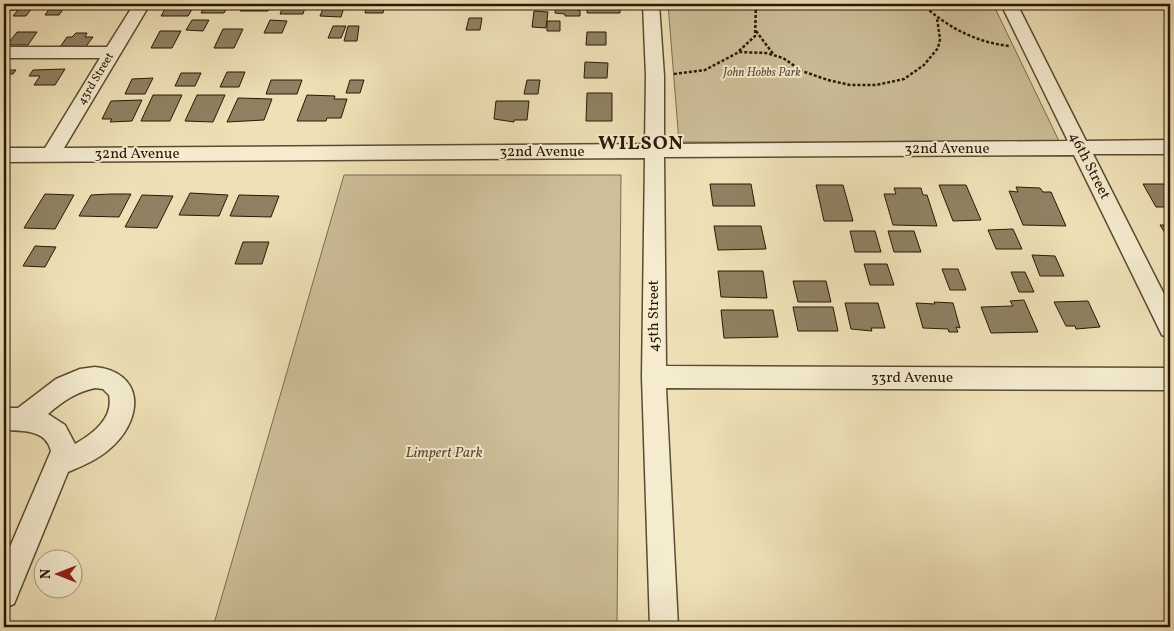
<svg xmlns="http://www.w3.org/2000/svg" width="1174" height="631" viewBox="0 0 1174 631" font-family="Vollkorn,serif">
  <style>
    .green { fill: #cdbf99; stroke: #7a6c4f }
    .building { fill: #8f8162; stroke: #281905 }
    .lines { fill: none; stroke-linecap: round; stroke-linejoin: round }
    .minor-casing { stroke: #5a4b32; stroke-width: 3 }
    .path { stroke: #281905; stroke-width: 2.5; stroke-dasharray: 3 2; stroke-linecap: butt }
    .minor { fill: #f5ecd0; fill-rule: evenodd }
    .labels { text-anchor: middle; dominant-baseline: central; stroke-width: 4; stroke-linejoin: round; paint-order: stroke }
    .far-park-label { font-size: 12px; font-style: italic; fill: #5a4b31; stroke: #f5ecd0 }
    .far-street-label { font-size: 12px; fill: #281905; stroke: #f5ecd0 }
    .street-label { font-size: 15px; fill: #281905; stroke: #f5ecd0 }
    .park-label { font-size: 15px; font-style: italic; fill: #5a4b31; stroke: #f5ecd0 }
    .district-label { font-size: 20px; font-weight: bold; letter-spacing: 1px; fill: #281905; stroke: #f5ecd0 }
  </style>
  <rect width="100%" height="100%" fill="#efe1b7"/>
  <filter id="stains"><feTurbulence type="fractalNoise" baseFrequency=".004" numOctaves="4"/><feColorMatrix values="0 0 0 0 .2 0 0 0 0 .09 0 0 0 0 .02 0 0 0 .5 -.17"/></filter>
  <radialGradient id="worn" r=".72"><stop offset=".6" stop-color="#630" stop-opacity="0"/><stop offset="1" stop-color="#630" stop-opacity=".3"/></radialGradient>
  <path class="green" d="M 668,4 L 993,4 L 1060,143 L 679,142 Z
    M 344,175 L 621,175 L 617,627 L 213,627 Z"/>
  <path class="building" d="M 4,4 L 35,4 L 26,16 L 13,16 L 18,10 L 4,10 Z
    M 48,4 L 70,4 L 68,8 L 64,8 L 59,15 L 45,15 L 50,8 L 46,8 Z
    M 168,4 L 195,4 L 188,16 L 161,16 Z
    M 206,4 L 229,4 L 224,13 L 201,13 Z
    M 243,4 L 272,4 L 268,11 L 240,11 Z
    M 284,4 L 306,4 L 303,14 L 280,14 Z
    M 325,4 L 345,4 L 341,17 L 320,16 Z
    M 360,4 L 385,4 L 383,13 L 365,13 L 366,8 L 359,8 Z
    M 479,4 L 504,4 L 504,9 L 478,9 Z
    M 513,4 L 537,4 L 537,9 L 513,9 Z
    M 556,4 L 578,4 L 577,10 L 580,10 L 580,16 L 565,16 L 565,14 L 555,13 Z
    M 587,4 L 620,4 L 620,13 L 587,13 Z
    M 534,11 L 548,12 L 546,28 L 532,27 Z
    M 469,18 L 482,18 L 480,30 L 466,30 Z
    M 192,20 L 209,20 L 203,31 L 186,30 Z
    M 270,20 L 287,21 L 282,33 L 264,33 Z
    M 547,21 L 560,21 L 560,31 L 547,31 Z
    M 333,26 L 346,26 L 341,38 L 328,38 Z
    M 348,26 L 359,26 L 357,41 L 344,41 Z
    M 223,29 L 243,29 L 234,48 L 214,48 Z
    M 160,31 L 181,31 L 172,48 L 151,48 Z
    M 17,32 L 37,32 L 28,45 L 7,45 Z
    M 587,32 L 606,32 L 606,45 L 586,45 Z
    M 76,33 L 87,33 L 85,37 L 93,37 L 85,48 L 60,47 L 67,37 L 72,37 Z
    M 585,62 L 608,63 L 607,78 L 584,78 Z
    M 65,69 L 55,85 L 34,85 L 40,76 L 29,76 L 33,70 Z
    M 4,70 L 16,70 L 13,74 L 8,74 L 4,81 Z
    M 227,72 L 245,72 L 239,87 L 220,87 Z
    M 181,73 L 201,73 L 195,86 L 175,86 Z
    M 153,78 L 145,94 L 125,94 L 132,79 Z
    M 271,80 L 302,80 L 297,94 L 266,94 Z
    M 350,80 L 364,80 L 360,93 L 346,93 Z
    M 527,80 L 540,80 L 538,94 L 524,94 Z
    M 587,93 L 612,93 L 612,121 L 586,121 Z
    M 153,95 L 182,95 L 170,121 L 141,121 Z
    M 197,95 L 225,95 L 213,122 L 185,121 Z
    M 307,95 L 335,96 L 334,99 L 347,99 L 341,118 L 327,118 L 326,121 L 297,121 Z
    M 238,98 L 272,99 L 264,120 L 227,122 Z
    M 142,100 L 132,121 L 110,122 L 112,119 L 102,119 L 111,101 Z
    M 496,101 L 529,101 L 527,120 L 514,120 L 514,122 L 494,119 Z
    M 710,184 L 751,184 L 755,206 L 713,206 Z
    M 1143,184 L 1164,184 L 1166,188 L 1170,188 L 1170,207 L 1156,207 Z
    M 816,185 L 843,185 L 853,221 L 824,221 Z
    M 939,185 L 966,185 L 981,220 L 953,221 Z
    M 1016,187 L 1040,188 L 1043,192 L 1051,192 L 1066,226 L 1023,225 L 1009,191 L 1018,192 Z
    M 894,188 L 921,188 L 923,195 L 927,195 L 937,226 L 893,225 L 884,194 L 896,194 Z
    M 190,193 L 228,195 L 219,216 L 179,215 Z
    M 45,194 L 74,195 L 55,229 L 24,228 Z
    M 110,194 L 131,194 L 119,217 L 79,216 L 91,195 Z
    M 142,195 L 173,196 L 157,228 L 125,227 Z
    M 239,195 L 279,196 L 271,217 L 230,216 Z
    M 1160,225 L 1168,225 L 1170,233 L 1165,233 Z
    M 714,226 L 761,226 L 766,249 L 718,250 Z
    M 1013,229 L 1022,249 L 996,249 L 988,230 Z
    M 850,231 L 875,231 L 881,252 L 855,252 Z
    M 888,231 L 914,231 L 921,252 L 894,252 Z
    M 243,242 L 269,242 L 262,264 L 235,264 Z
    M 35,246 L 56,247 L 45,267 L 23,266 Z
    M 1032,255 L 1055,256 L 1064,276 L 1040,276 Z
    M 864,264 L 887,264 L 894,285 L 870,285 Z
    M 942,269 L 958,269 L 966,290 L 950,290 Z
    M 718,271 L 763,271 L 767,298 L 721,297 Z
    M 1011,272 L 1025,272 L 1034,292 L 1019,292 Z
    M 793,281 L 826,281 L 831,302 L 798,302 Z
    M 1024,300 L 1038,332 L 991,333 L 981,307 L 1013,306 L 1010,301 Z
    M 1088,301 L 1100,327 L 1076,329 L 1075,326 L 1066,326 L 1054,302 Z
    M 934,302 L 953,303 L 960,328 L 956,327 L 958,332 L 949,332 L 948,329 L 923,328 L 916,303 L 935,304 Z
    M 845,303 L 878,303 L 885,328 L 871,328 L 872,331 L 851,329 Z
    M 793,307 L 833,307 L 838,331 L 798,331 Z
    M 721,310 L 773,310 L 778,337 L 724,338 Z"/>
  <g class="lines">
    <g class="minor-casing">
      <path id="minor" d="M 134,4 L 150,4 L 64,148 L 645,144 L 646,76 L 643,4 L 659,4 L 664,76 L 664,144 L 1068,141 L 1001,4 L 1017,4 L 1086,141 L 1170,140 L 1170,154 L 1093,154 L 1170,306 L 1170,338 L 1162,335 L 1074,155 L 664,157 L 666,366 L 1170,368 L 1170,390 L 666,388 L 678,627 L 650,627 L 642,377 L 645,158 L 4,162 L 4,148 L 45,148 L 100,58 L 4,58 L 4,47 L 107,47 Z
        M 95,367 C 143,372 144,415 114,445 C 101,458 85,465 68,472 L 14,604 L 4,608 L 4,561 L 51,451 C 46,429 22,431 4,430 L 4,408 L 18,408 L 56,379 L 80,369 ZM 95,388 L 103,389 L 109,395 C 114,418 93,434 75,444 L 65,425 L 48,414 C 62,402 76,392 95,388 Z"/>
    </g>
    <path class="path" d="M 922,4 C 947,27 975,42 1009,46
      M 756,31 L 774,55
      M 739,51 L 755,36 L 756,4
      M 674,74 L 705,70 L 739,52 L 766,53 L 783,58 L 802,71 L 828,80 L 850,85 L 876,85 L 904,79 L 924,65 L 938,48 L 940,39 L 937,18"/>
    <use href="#minor" class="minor"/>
  </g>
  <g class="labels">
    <g class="far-park-label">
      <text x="762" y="73">John Hobbs Park</text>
    </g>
    <g class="far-street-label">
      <text transform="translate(96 79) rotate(-59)">43rd Street</text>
    </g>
    <g class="street-label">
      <text x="947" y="149">32nd Avenue</text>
      <text x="542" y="152">32nd Avenue</text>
      <text x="137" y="154">32nd Avenue</text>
      <text transform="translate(1089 166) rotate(63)">46th Street</text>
      <text transform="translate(654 316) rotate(-90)">45th Street</text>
      <text x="912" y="378">33rd Avenue</text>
    </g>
    <g class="park-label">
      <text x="444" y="453">Limpert Park</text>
    </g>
    <g class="district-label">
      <text x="641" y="144">WILSON</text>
    </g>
  </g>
  <rect width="1174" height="631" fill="none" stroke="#efe1b7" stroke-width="20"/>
  <rect x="5" y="5" width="1164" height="621" fill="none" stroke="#281905" stroke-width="2.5"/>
  <rect x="10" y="10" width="1154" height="611" fill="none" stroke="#281905"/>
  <g transform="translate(58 574) rotate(270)"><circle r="24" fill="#f5ecd0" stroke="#a3987f"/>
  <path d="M0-4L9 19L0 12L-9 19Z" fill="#8f2418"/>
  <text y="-8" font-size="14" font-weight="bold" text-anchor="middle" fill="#281905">N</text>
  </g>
  <rect width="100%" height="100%" filter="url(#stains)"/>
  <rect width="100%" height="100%" fill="url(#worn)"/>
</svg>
